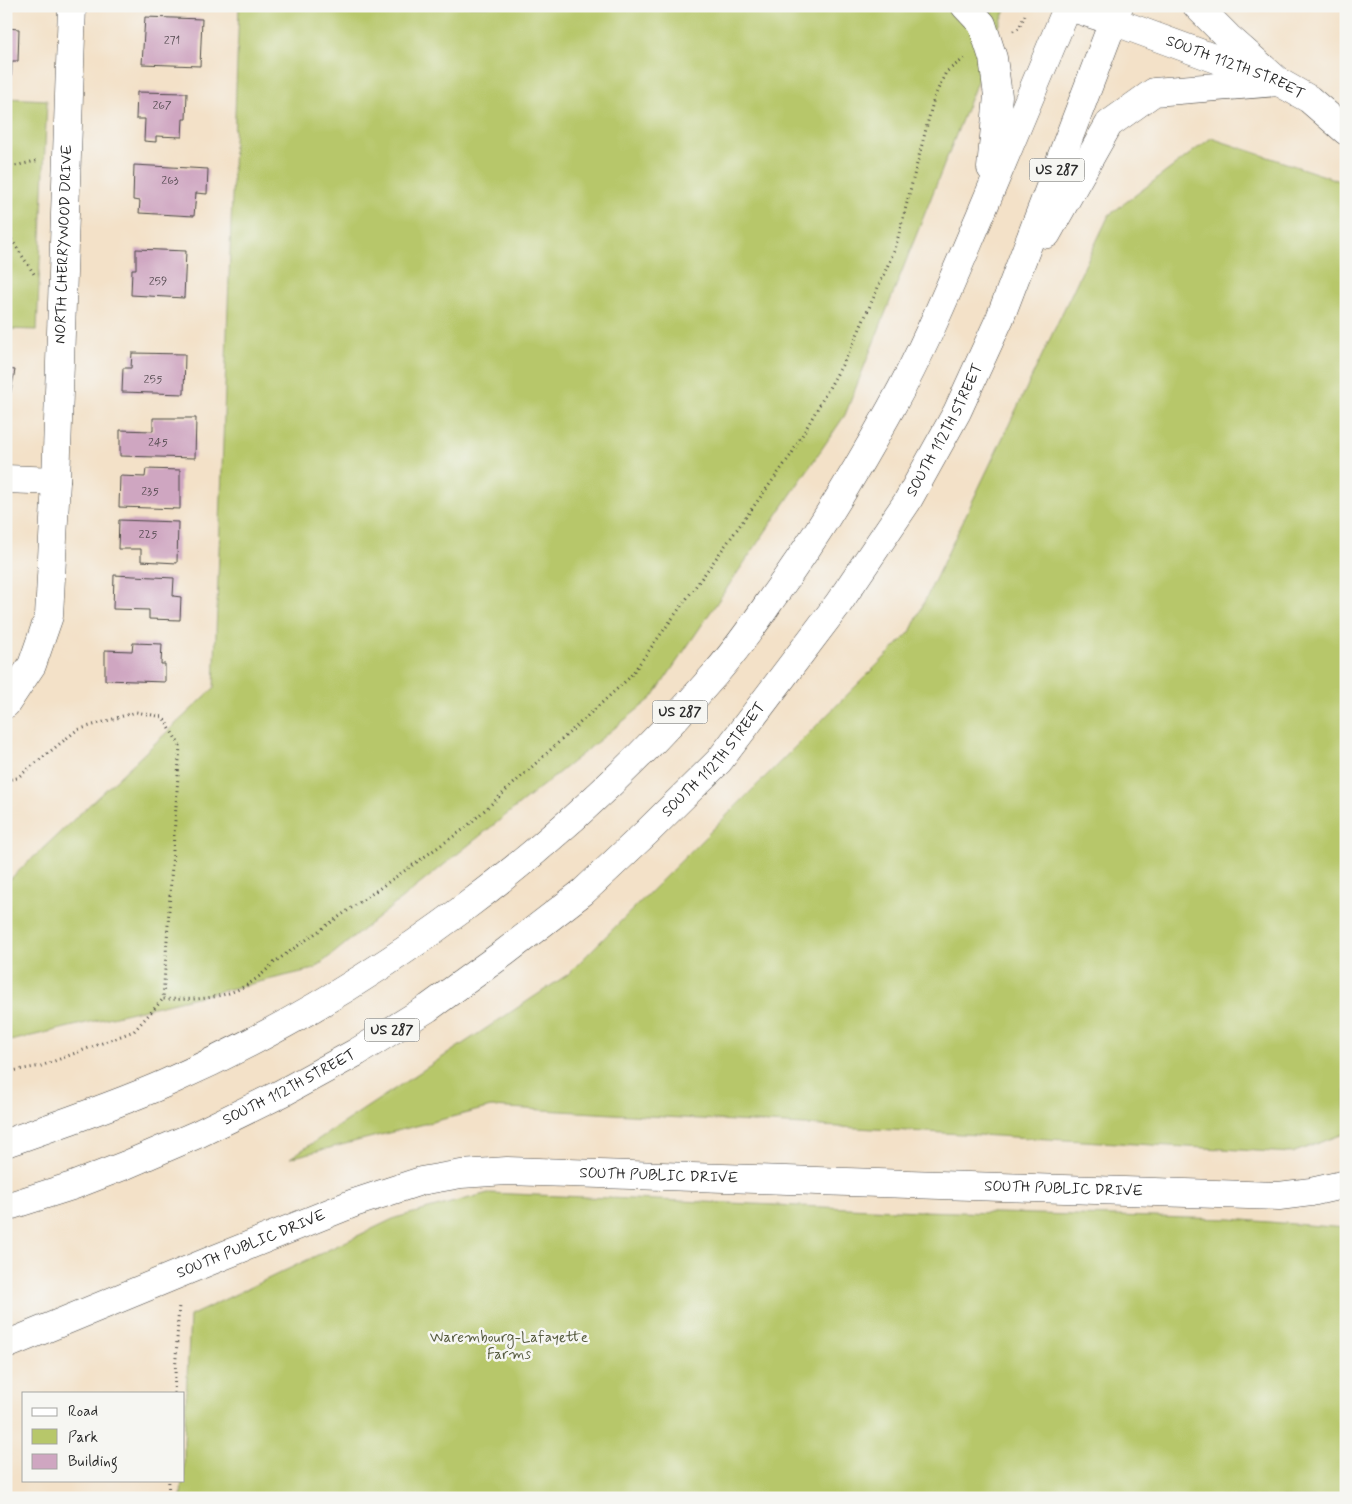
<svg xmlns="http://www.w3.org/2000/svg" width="1352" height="1504" viewBox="0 0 1352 1504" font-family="Mynerve,sans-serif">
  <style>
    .green { fill: #b7c76a; stroke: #71794a }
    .building { fill: #cfa6c1 }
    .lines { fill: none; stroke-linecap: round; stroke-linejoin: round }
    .minor-casing { stroke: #494643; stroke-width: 29 }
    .major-casing { stroke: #494643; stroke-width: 29 }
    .path { stroke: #494643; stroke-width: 3; stroke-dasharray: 1 4; stroke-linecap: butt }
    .minor { stroke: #fff; stroke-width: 28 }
    .major { stroke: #fff; stroke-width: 28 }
    .labels { text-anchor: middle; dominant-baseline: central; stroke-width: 5; stroke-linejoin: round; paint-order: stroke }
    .number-label { font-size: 12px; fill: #544a50 }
    .shield { fill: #f6f6f2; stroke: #686867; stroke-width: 1 }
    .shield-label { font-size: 14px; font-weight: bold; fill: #2b2b2b }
    .street-label { font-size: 15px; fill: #2b2b2b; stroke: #f6f6f2 }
    .park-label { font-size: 15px; fill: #555a3e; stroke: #f6f6f2 }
  </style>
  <rect width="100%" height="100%" fill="#f6f6f2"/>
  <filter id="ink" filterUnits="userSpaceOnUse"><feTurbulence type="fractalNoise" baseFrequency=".02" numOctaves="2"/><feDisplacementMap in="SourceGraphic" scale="10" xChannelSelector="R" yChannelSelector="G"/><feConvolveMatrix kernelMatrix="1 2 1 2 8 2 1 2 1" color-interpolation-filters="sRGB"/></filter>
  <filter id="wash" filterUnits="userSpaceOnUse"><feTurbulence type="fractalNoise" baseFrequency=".0096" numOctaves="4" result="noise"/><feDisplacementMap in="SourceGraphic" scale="20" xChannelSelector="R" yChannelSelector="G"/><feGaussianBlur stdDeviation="1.12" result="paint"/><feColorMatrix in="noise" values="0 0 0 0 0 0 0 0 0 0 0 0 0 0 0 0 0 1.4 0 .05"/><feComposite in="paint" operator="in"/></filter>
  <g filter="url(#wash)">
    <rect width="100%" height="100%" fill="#f3e1c8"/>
    <path class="green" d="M 239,6 L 1007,6 L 845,415 L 652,698 L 314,969 L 6,1042 L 6,883 L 214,688 Z
      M 6,98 L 47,100 L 37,330 L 6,329 Z
      M 1211,138 L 1346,183 L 1346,1133 L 1292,1153 L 491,1107 L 290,1158 L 567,975 L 910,632 L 1109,215 Z
      M 488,1193 L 919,1211 L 1230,1219 L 1346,1228 L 1346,1498 L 181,1498 L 182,1480 L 184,1480 L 184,1441 L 190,1316 L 395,1218 Z"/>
    <g id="blocks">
      <path class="building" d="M 145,17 L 202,19 L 200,66 L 142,64 Z
        M 6,28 L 19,29 L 18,61 L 12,61 L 11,89 L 6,89 Z
        M 137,92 L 187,93 L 186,119 L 183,119 L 182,137 L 156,136 L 156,142 L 144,141 L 145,119 L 136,119 Z
        M 134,165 L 208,169 L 207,194 L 196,193 L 194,216 L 139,213 L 140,201 L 133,200 Z
        M 136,249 L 186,251 L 184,298 L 131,295 L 132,269 L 136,269 Z
        M 132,353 L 185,354 L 184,394 L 122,392 L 123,368 L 131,368 Z
        M 6,369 L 15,370 L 7,412 L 6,412 Z
        M 153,418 L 196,418 L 195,458 L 120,456 L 120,430 L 153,431 Z
        M 146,469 L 180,470 L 180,509 L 119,507 L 120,476 L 145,477 Z
        M 119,520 L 178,522 L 177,563 L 141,561 L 141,549 L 118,549 Z
        M 114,575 L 174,578 L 173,596 L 181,597 L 180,620 L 149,619 L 149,610 L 113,609 Z
        M 133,643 L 162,644 L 161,664 L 165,664 L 165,682 L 105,680 L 105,650 L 132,651 Z"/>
    </g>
  </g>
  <g filter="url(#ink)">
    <use href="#blocks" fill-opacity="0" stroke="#494643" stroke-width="1"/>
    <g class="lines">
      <g class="minor-casing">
        <g id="minor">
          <path id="s1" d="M 1066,6 L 1113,21 L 1279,82 L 1309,99 L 1346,131"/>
          <path d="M 6,479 L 56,481"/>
          <path id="s2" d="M 6,704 L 32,665 L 49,616 L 56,481 L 72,6"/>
          <path id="s3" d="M 6,1345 L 205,1263 L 354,1203 L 421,1181 L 461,1174 L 507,1171 L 1279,1196 L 1311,1192 L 1342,1185 L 1346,1185"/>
        </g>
      </g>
      <g class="major-casing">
        <g id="major">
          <path d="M 965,6 L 982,24 L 993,58 L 998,96 L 991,168"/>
          <path d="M 1197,6 L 1228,37 L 1279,82"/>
          <path d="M 1047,234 L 1109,124 L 1154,92 L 1279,82"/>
          <path d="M 6,1143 C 60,1124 114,1106 166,1083 C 378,989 565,847 716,673 C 736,650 753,626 770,601 C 815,540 854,475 891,408 C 925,347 952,281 980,216 C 1009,146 1039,76 1068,6"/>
          <path id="s4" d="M 6,1207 L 72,1186 L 126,1165 L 198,1134 L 282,1093 L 357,1052 L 428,1008 L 504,953 L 583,892 L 646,833 L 719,761 L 838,604 L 907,502 L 957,412 L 1000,318 L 1119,6"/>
        </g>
      </g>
      <path class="path" d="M 1013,31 L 1019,28 L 1025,15
        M 6,168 L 40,160
        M 6,231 L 34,274
        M 6,780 L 17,778 L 77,730 L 136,712 L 163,717 L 180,746 L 163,999 C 194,1000 226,1000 253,981 C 261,976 269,967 276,961 L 464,829 L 629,678 L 791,455 L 850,351 L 895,249 L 934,98 L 946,72 L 965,58
        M 6,1072 L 41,1066 L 134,1031 L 163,999
        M 174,1393 L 179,1304
        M 168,1498 L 169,1480"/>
      <use href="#minor" class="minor"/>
      <use href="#major" class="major"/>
    </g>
  </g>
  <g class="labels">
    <g class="number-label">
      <text x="172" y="41">271</text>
      <text x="162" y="106">267</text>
      <text x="170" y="181">263</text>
      <text x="158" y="282">259</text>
      <text x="153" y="380">255</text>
      <text x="158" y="443">245</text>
      <text x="150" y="492">235</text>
      <text x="148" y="535">225</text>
    </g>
    <g class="shield">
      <rect x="1029.5" y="158.5" width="55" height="23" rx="4"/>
      <rect x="652.5" y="700.5" width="55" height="23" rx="4"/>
      <rect x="364.5" y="1018.5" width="55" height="23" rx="4"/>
    </g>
    <g class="shield-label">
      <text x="1057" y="170">US 287</text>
      <text x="680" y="712">US 287</text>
      <text x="392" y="1030">US 287</text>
    </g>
    <g class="street-label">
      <text stroke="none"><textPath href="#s1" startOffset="180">SOUTH 112TH STREET</textPath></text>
      <text stroke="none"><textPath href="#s2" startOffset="471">NORTH CHERRYWOOD DRIVE</textPath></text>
      <text stroke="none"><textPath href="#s4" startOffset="1252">SOUTH 112TH STREET</textPath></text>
      <text stroke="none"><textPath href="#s4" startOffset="848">SOUTH 112TH STREET</textPath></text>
      <text stroke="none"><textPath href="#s4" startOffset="308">SOUTH 112TH STREET</textPath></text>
      <text stroke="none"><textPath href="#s3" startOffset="685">SOUTH PUBLIC DRIVE</textPath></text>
      <text stroke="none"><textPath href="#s3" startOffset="1090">SOUTH PUBLIC DRIVE</textPath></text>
      <text stroke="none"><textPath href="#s3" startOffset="265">SOUTH PUBLIC DRIVE</textPath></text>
    </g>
    <g class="park-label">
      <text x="509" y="1338">Warembourg-Lafayette<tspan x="509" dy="17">Farms</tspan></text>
    </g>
  </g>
  <rect width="1352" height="1504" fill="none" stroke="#f6f6f2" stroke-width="25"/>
  <rect x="22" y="1392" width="162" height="90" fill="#f6f6f2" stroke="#a5a5a2"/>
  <rect x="32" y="1408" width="25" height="8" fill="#ffffff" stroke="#a5a5a2"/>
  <text x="68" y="1416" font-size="15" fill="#2b2b2b">Road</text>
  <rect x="32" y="1429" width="25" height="15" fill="#b7c76a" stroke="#a5a5a2"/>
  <text x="68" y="1442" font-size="15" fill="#2b2b2b">Park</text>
  <rect x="32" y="1454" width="25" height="15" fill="#cfa6c1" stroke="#a5a5a2"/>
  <text x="68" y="1466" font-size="15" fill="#2b2b2b">Building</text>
</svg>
